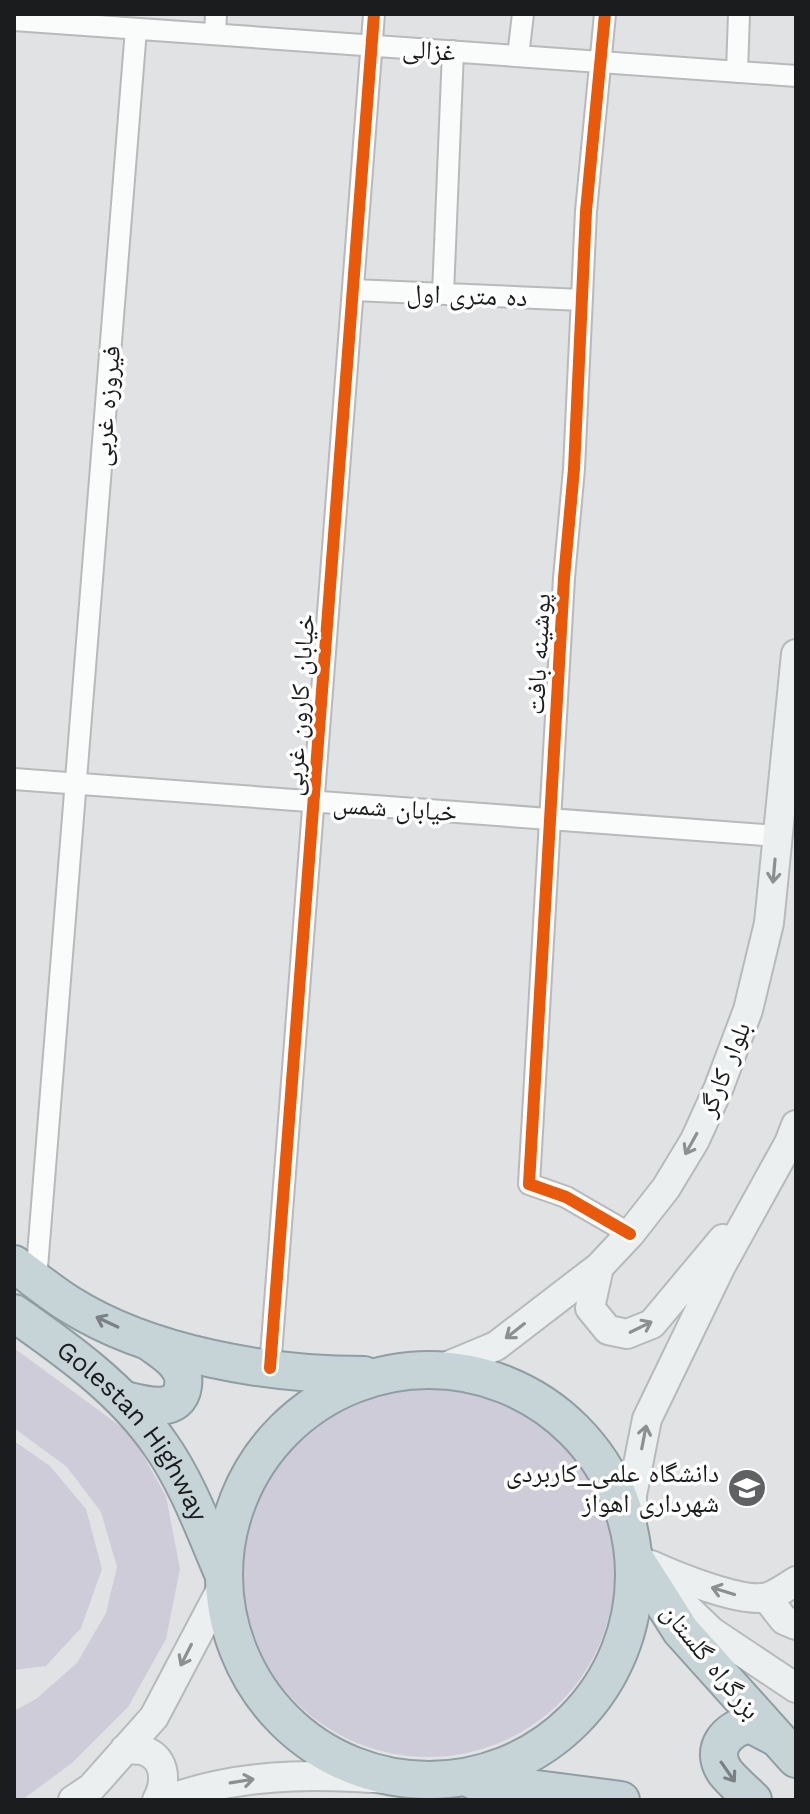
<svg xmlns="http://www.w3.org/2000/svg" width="810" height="1814" viewBox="0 0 810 1814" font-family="'Work Sans','Noto Naskh Arabic',sans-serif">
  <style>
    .green { fill: #cfccda }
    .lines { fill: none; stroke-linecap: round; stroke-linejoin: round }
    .street-casing { stroke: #b8b9ba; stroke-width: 24 }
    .secondary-casing { stroke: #b8b9ba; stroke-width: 32 }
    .highway-casing { stroke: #8f9ea3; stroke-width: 40 }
    .street { stroke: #fafbfb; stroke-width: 20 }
    .secondary { stroke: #ebeff0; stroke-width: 28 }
    .highway { stroke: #c7d4d7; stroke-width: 36 }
    .cycleway-casing { stroke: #fff; stroke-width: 17 }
    .cycleway { stroke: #e8590c; stroke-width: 12 }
    .oneway { stroke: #8d9091 }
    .oneway2 { stroke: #7a8183 }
    .labels { text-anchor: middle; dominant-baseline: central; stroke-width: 7; stroke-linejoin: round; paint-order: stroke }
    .street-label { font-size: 26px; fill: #1b1c1d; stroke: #fff }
    .poi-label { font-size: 26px; fill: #1b1c1d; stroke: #fff; text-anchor: end }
  </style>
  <rect width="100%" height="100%" fill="#e0e2e4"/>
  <path class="green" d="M 14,1348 L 131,1434 L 166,1496 L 180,1569 L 166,1639 L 128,1707 L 72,1763 L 22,1800 L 14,1800 L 14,1711 L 36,1699 L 77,1663 L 106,1613 L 117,1567 L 101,1512 L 67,1467 L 14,1428 Z
    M241 1570a187 187 0 1 1 374 0a187 187 0 1 1-374 0Z
    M 14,1441 L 50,1466 L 86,1509 L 102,1569 L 81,1628 L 46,1666 L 14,1670 Z"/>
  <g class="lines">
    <g class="street-casing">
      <path id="street" d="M 605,14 L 586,211 L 574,469 L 564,578 L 529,1184 L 566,1197 L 630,1234
        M 14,20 L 796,76
        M 215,34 L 216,14
        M 518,56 L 523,14
        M 737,72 L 739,14
        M 353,290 L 582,300
        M 443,294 L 453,51
        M 14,779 L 777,836
        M 36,1280 L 136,29
        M 270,1368 L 374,14"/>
    </g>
    <g class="secondary-casing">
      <path id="secondary" d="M 599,1267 L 590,1308 L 608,1330 L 627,1334 L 652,1324 L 723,1239
        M 443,1368 L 496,1346 L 599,1267 L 630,1234 L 666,1188 L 695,1140 L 719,1087 L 748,1010 L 769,923 L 796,654
        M 632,1542 L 632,1495 L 647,1419 L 721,1266 L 789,1143 L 796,1125
        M 651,1565 C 675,1576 743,1604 768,1597 C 777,1594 788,1586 796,1581
        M 663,1585 L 712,1632 L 796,1688
        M 767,1598 L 784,1620 L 796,1625
        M 125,1749 C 131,1750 140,1749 145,1751 C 167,1759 166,1784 157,1800
        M 73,1800 L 91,1788 L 154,1717 L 223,1586
        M 166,1800 C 255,1768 334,1775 426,1782"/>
    </g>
    <g class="highway-casing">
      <g id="highway">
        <path d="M 14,1264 C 32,1277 50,1292 69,1304 C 150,1355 269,1375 364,1375"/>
        <path id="s1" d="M 14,1313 C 67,1350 123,1390 160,1444 C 187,1482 204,1529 222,1571"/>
        <circle cx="429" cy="1575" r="205"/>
        <path d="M 125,1400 C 145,1405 179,1415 183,1386 C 184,1379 183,1373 179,1368 C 173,1357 160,1350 151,1343"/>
        <path d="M 634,1557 L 681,1631 L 796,1759"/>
        <path d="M 474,1781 L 621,1800"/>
        <path d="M 753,1800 C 744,1791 733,1782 725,1772 C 709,1749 727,1729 750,1724 L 773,1736"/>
      </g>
    </g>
    <use href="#street" class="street"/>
    <use href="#secondary" class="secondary"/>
    <use href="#highway" class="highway"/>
    <g class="cycleway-casing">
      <path id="cycleway" d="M 605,14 L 586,211 L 574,469 L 564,578 L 529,1184 L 566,1197 L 630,1234
        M 270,1368 L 374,14"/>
    </g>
    <use href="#cycleway" class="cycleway"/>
  </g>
  <defs><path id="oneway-shaft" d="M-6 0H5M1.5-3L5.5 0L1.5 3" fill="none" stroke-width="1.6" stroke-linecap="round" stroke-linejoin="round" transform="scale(2)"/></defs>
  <g class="oneway">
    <use href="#oneway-shaft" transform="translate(774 871) rotate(95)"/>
    <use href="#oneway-shaft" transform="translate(691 1144) rotate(119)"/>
    <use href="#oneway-shaft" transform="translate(641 1327) rotate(-26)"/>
    <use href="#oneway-shaft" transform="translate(515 1331) rotate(142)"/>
    <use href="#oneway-shaft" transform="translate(644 1437) rotate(-79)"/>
    <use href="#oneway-shaft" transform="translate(723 1591) rotate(-163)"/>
    <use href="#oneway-shaft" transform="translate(186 1655) rotate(117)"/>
    <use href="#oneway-shaft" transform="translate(242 1781) rotate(-9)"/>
  </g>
  <g class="oneway2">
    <use href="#oneway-shaft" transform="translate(107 1322) rotate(-155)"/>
    <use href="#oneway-shaft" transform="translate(728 1772) rotate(55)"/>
  </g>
  <defs>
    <g id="university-disc" transform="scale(2)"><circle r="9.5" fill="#606163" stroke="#fff"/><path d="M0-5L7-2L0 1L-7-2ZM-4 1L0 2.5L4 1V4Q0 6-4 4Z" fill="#fff"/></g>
  </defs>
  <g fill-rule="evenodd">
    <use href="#university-disc" x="747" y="1488"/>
  </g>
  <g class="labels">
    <g class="street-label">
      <text transform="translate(429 50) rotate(4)">غزالی</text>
      <text transform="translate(467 295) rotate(2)">ده متری اول</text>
      <text transform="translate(106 406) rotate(-85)">فیروزه غربی</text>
      <text transform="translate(538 654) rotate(-87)">پوشینه بافت</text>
      <text transform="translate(299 705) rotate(-86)">خیابان کارون غربی</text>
      <text transform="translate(395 808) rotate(4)">خیابان شمس</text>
      <text transform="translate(724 1069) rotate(-68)">بلوار کارگر</text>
      <text stroke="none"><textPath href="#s1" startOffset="170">Golestan Highway</textPath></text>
      <text transform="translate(711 1661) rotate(51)">بزرگراه گلستان</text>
    </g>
    <g class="poi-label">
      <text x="719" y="1473">دانشگاه علمی_کاربردی<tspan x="719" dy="30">شهرداری اهواز</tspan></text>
    </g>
  </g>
  <rect width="810" height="1814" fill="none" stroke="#1b1c1d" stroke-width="32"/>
</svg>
